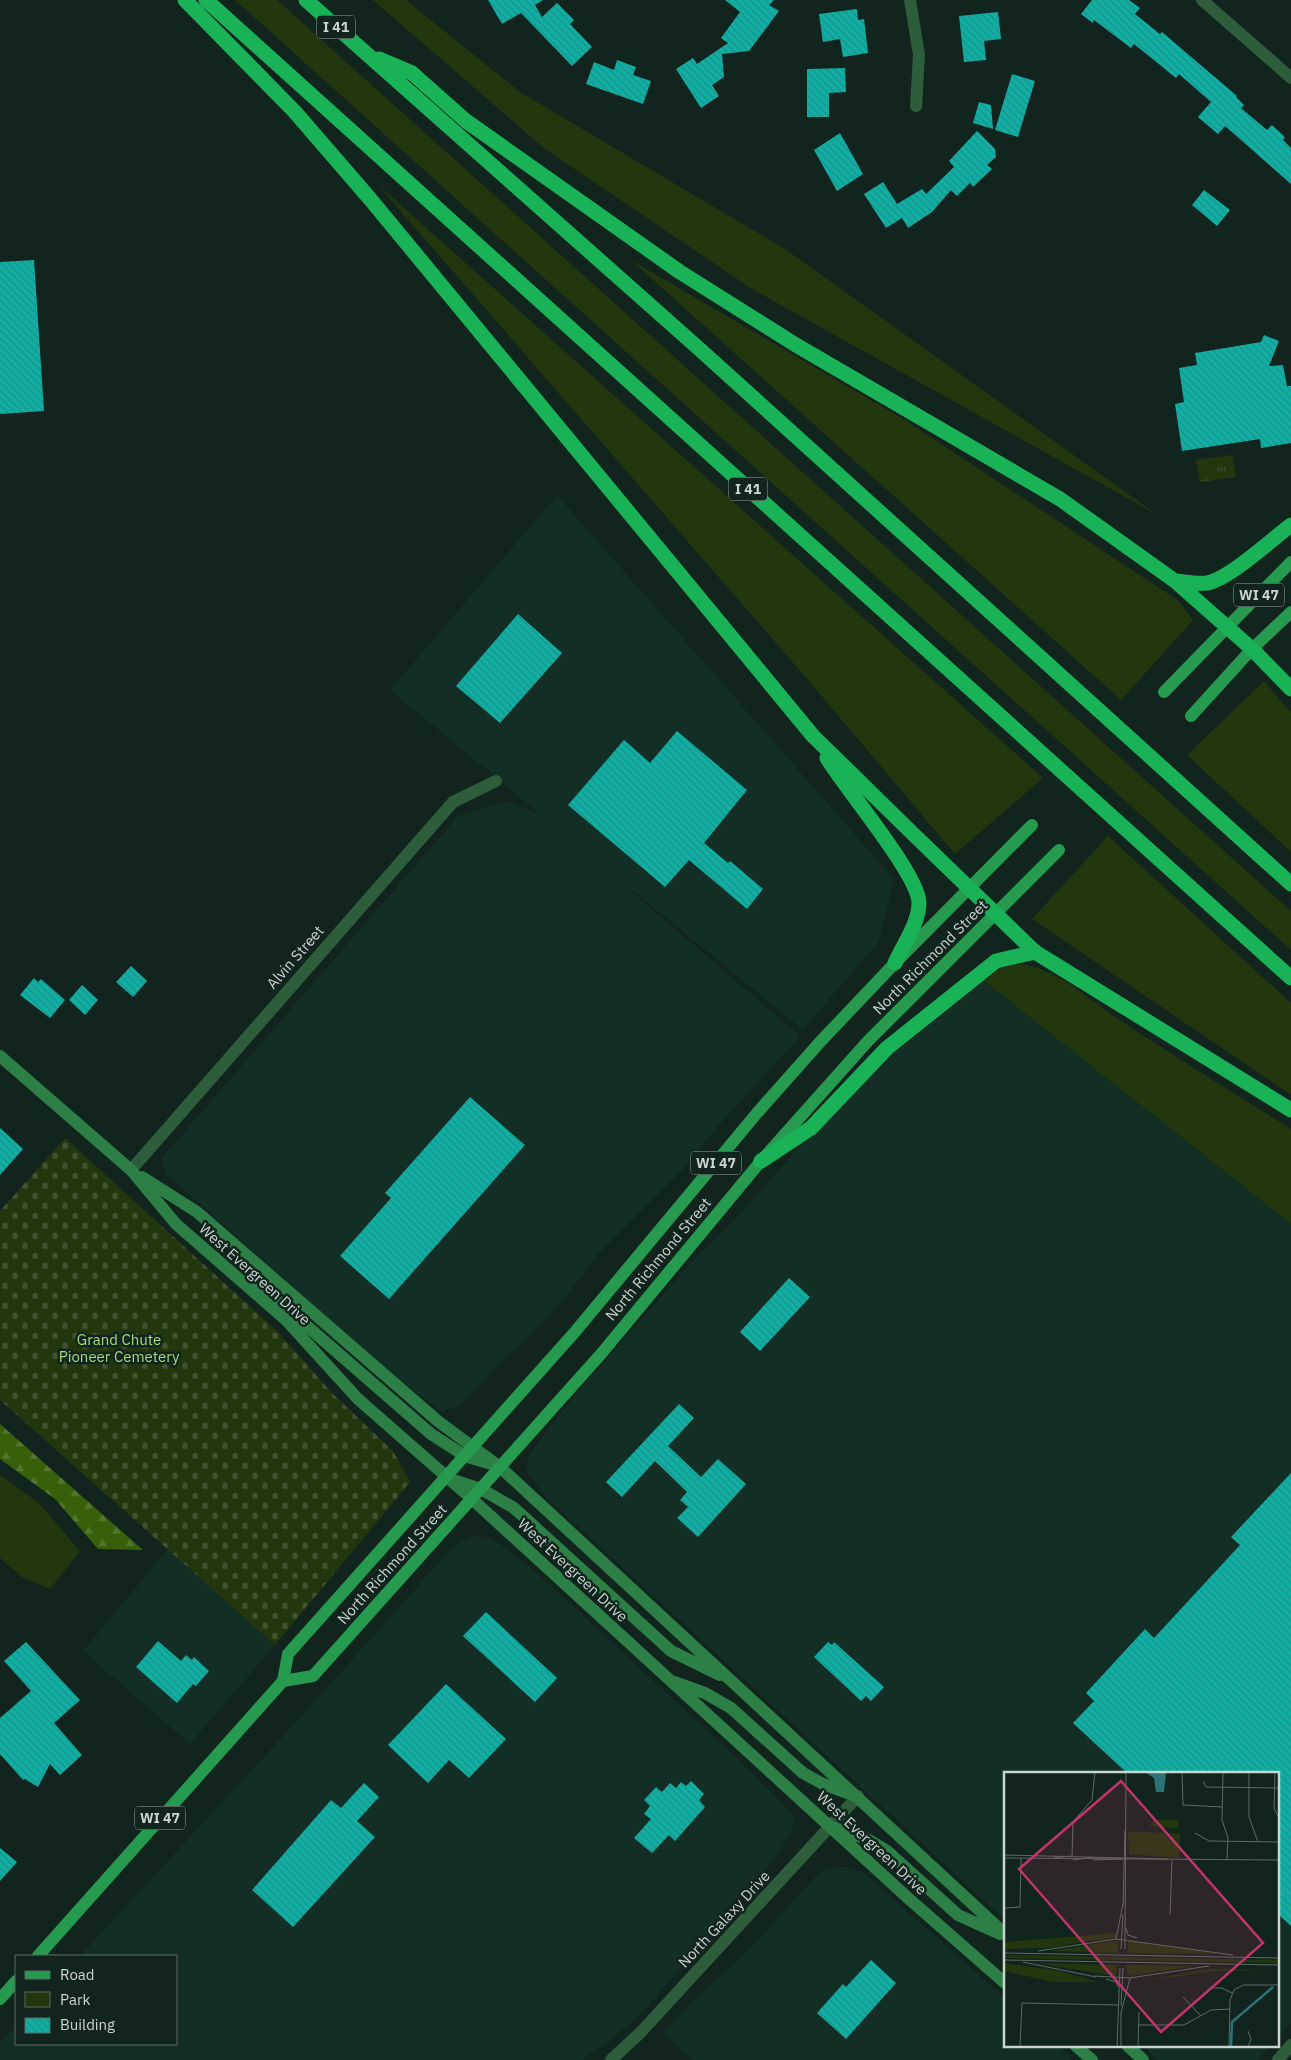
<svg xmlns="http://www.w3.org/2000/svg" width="1291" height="2060" viewBox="0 0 1291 2060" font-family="'IBM Plex Sans',sans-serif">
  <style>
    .built { fill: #132e24 }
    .green { fill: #22370e }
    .forest { fill: url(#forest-firs) }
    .cemetery { fill: url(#cemetery-stones) }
    .park { fill: url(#park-tufts) }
    .building { fill: url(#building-back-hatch) }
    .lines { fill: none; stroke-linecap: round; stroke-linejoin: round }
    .street { stroke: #2d5d3a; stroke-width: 12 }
    .secondary { stroke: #2c8046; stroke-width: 12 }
    .primary { stroke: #269a4f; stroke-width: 12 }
    .highway { stroke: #1ab257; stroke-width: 15 }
    .labels { text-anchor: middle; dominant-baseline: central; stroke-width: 5; stroke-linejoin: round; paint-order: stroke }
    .shield { fill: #12241e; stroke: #93a09b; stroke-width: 1 }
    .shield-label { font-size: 14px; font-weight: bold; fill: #cad5d0 }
    .street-label { font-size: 15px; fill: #cad5d0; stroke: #12241e }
    .park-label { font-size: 15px; fill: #a5dd75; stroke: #12241e }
    .inset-river { fill: none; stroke: #2c7279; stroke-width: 2.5 }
    .inset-road { fill: none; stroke: #5c6b65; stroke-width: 1 }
    .view { fill: #c3346d; fill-opacity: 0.15; stroke: #c3346d; stroke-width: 2.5 }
    .inset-edge { fill: none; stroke: #cad5d0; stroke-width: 2.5 }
  </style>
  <defs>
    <pattern id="forest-firs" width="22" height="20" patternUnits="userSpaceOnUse" patternTransform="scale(1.25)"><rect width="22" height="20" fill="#385f0a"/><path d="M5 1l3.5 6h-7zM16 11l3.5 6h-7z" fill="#53752d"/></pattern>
    <pattern id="cemetery-stones" width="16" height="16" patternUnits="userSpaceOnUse" patternTransform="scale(1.25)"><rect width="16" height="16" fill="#22370e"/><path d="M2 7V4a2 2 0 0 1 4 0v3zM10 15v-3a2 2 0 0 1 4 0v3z" fill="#415330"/></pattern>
    <pattern id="park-tufts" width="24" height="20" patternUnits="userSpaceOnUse" patternTransform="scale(1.25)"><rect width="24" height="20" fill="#22370e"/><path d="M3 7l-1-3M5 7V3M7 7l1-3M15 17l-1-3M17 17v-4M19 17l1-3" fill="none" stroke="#415330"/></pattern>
    <pattern id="building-back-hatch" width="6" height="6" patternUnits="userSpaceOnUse" patternTransform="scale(1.25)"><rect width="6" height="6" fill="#10aea3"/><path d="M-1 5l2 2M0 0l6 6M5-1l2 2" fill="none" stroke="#1b928a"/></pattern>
  </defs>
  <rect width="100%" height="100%" fill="#12241e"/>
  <path class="built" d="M 557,495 L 894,879 L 879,941 L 803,1030 L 588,854 L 800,1036 L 712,1133 L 686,1166 L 598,1254 L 566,1297 L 528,1337 L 496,1367 L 462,1404 L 442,1412 L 376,1361 L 166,1174 L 161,1159 L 459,815 L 507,801 L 541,815 L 390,690 Z
    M 983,980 L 1291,1224 L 1291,2023 L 1277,2038 L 1277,1774 L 1005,1774 L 1005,1920 L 545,1496 L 527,1472 L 527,1464 L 530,1455 L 543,1435 L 575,1395 L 694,1259 L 733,1222 L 805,1140 L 877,1065 Z
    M 475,1536 L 488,1537 L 499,1543 L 535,1571 L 739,1760 L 791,1812 L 794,1822 L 791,1833 L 775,1858 L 643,2012 L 606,2044 L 581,2060 L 0,2060 L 0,2043 L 16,2026 L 16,2044 L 176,2044 L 176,1956 L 80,1956 L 308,1709 L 451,1549 L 462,1541 Z
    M 168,1549 L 275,1645 L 190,1744 L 83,1651 Z
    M 847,1867 L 864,1873 L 1005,1998 L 1005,2046 L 1058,2046 L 1074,2060 L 693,2060 L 663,2033 L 691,2003 L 755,1944 L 816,1876 L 828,1868 Z
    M 1143,2046 L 1270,2046 L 1257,2060 L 1158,2060 Z"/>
  <path class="green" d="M 235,0 L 277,0 L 1232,858 L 1291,911 L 1291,950 Z
    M 373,0 L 406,0 L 520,92 L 785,249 L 1159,516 L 752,289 L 545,149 Z
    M 377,184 L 1043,778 L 955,854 L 808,680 Z
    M 631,260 L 905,420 L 1179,601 L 1193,620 L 1121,700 Z
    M 1264,681 L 1291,713 L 1291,852 L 1187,755 Z
    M 1108,836 L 1291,1003 L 1291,1095 L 1032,919 Z
    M 1016,964 C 1055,965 1090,1001 1121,1021 C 1177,1058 1234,1093 1291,1129 L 1291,1224 L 983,980 L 1002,968 Z
    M 0,1475 L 39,1503 L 80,1551 L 50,1589 L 22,1577 L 0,1558 Z"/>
  <path class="forest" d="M 0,1424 L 143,1550 L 98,1549 L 55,1499 L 0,1459 Z"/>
  <path class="cemetery" d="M 65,1138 L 277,1331 L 333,1394 L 393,1451 L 410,1482 L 275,1645 L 0,1400 L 0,1211 Z"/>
  <path class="park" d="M 1232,455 L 1236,477 L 1200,482 L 1196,460 Z"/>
  <path class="building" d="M 488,0 L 543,0 L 535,5 L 542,17 L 557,3 L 574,20 L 570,24 L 592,47 L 572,66 L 521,13 L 502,24 Z
    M 725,0 L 774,0 L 769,5 L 779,11 L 749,51 L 722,54 L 724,77 L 712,85 L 719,96 L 701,108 L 676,69 L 693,58 L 697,64 L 728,43 L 721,38 L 740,12 Z
    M 1092,0 L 1129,0 L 1140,8 L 1135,14 L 1160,34 L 1162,32 L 1237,96 L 1236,97 L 1244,105 L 1241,108 L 1267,130 L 1272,125 L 1285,137 L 1283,140 L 1291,148 L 1291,184 L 1225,126 L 1218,134 L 1198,117 L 1211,102 L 1179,74 L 1176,78 L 1134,44 L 1131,48 L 1094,20 L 1093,23 L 1081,14 Z
    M 857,9 L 858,20 L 864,19 L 868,53 L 843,57 L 840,39 L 823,42 L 819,14 Z
    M 998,12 L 1001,39 L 984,41 L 986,60 L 964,62 L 959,16 Z
    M 617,60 L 636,67 L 633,75 L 651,81 L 643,104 L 586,84 L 594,62 L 614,70 Z
    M 845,68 L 846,92 L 829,93 L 829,117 L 807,117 L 807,69 Z
    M 1012,74 L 1035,81 L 1018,137 L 995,130 Z
    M 979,102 L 991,105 L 993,129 L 973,123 Z
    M 977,131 L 995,149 L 996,157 L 987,165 L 992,169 L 973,187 L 970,183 L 957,196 L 951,190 L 932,212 L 908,228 L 902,218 L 886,228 L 864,194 L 883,182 L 897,204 L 922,189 L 926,194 L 954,167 L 949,161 Z
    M 840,133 L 863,174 L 837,191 L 814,150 Z
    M 1204,190 L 1230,210 L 1217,226 L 1192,205 Z
    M 34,260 L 44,411 L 0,414 L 0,262 Z
    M 1264,335 L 1279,341 L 1269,366 L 1283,365 L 1287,386 L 1291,386 L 1291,443 L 1261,448 L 1260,439 L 1182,451 L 1175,404 L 1184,402 L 1179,368 L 1197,365 L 1195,353 L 1261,342 Z
    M 518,614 L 562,653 L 500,723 L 456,686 Z
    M 677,731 L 747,790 L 704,843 L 728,863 L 730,861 L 763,889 L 747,909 L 689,860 L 665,887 L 568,805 L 624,740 L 650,763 Z
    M 131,966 L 147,981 L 133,997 L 116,982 Z
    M 34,978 L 38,982 L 41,979 L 65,1000 L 50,1018 L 20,995 Z
    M 82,985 L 98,1000 L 85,1015 L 69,1000 Z
    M 470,1097 L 525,1145 L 389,1299 L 340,1256 L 391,1198 L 385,1193 Z
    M 0,1128 L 23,1149 L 0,1175 Z
    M 789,1278 L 810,1297 L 760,1351 L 740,1332 Z
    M 679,1404 L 694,1418 L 668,1446 L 701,1477 L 718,1459 L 746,1484 L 698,1537 L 677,1518 L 688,1507 L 680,1500 L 687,1492 L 655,1461 L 622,1497 L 606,1482 Z
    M 1291,1473 L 1291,1926 L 1277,1913 L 1277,1774 L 1128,1774 L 1073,1723 L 1094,1701 L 1086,1693 L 1145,1629 L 1154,1638 L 1240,1545 L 1231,1537 Z
    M 486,1612 L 557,1678 L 535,1702 L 463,1636 Z
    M 158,1641 L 181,1661 L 186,1655 L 192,1660 L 194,1657 L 209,1671 L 196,1686 L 193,1684 L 177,1703 L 136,1667 Z
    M 26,1642 L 80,1700 L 54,1723 L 82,1755 L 60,1775 L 50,1764 L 38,1787 L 25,1779 L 23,1780 L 0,1754 L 0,1718 L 31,1691 L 4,1661 Z
    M 828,1642 L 832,1645 L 834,1642 L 884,1687 L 871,1701 L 866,1696 L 861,1701 L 814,1657 Z
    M 446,1684 L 506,1739 L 469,1778 L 449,1760 L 428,1783 L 388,1745 Z
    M 691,1781 L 704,1794 L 699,1800 L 705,1807 L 675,1841 L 669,1835 L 652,1853 L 634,1838 L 651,1819 L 644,1814 L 650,1806 L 644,1800 L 656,1787 L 662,1792 L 670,1783 L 676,1788 L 681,1782 L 686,1786 Z
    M 364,1783 L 379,1797 L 357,1821 L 375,1837 L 293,1927 L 252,1890 L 331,1800 L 341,1808 Z
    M 0,1848 L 17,1862 L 0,1881 Z
    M 871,1960 L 896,1983 L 846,2039 L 817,2013 L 843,1984 L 846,1987 Z"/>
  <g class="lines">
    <path class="street" d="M 910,0 L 919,55 L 916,106
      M 1202,0 L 1291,78
      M 131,1170 L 453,802 L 496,781
      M 611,2060 L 641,2032 L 858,1796
      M 1278,2060 L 1291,2045"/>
    <path class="secondary" d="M 0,1056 L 131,1170 L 176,1224 L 286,1320 L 358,1399 L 472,1499 L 908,1898 L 1005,1983
      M 142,1177 L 197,1212 L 439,1422 L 500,1467 L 1005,1934
      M 251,1285 L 269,1293 L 431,1434 L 465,1456 L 491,1464
      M 453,1480 L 481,1489 L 514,1508 L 671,1651 L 720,1675
      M 674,1682 L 705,1693 L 731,1708 L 803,1773 L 823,1784 L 853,1795
      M 834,1828 L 867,1839 L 887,1851 L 958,1915 L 1000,1934
      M 1076,2046 L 1092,2060
      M 1128,2046 L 1143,2060"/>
    <path class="primary" d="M 1164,692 L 1291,562
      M 1191,716 L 1252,649 L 1291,612
      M 283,1681 L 313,1676 L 601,1354 L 761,1161 L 868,1041 L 1059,850
      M 38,1956 L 283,1681 L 288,1654 L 574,1333 L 757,1113 L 820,1042 L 895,963 L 1032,825
      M 0,1999 L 16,1981"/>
    <path class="highway" d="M 185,0 L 295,112 L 371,200 L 813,736 L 907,828 L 1035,952 L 1291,1110
      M 206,0 L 1291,978
      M 306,0 L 696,346 L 1291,884
      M 379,59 L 412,73 L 466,121 L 680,272 L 796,345 L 1060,499 L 1175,581 L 1252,649 L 1291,689
      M 1175,581 C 1186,582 1196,584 1207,583 C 1229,579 1271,540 1291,525
      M 827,758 C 845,788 919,875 919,903 C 919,923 903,945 895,963
      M 761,1161 L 811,1128 L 887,1048 L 996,961 L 1035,952"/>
  </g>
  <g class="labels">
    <g class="shield">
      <rect x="317" y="15.5" width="38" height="23" rx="4"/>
      <rect x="729" y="477.5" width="38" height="23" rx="4"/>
      <rect x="1234" y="583.5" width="50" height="23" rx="4"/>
      <rect x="691" y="1151.5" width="50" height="23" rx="4"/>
      <rect x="135" y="1806.5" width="50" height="23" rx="4"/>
    </g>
    <g class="shield-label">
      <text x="336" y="27">I 41</text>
      <text x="748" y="489">I 41</text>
      <text x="1259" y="595">WI 47</text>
      <text x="716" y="1163">WI 47</text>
      <text x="160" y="1818">WI 47</text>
    </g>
    <g class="street-label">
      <text transform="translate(295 957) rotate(-49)">Alvin Street</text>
      <text transform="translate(930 957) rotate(-45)">North Richmond Street</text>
      <text transform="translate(658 1259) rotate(-50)">North Richmond Street</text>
      <text transform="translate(255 1274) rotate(42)">West Evergreen Drive</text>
      <text transform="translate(392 1564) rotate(-48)">North Richmond Street</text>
      <text transform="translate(573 1570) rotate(43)">West Evergreen Drive</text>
      <text transform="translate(872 1843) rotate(43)">West Evergreen Drive</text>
      <text transform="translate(724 1919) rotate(-47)">North Galaxy Drive</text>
    </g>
    <g class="park-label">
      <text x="119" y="1339">Grand Chute<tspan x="119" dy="17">Pioneer Cemetery</tspan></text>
    </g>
  </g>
  <g transform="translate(1004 1772)">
    <rect width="275" height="275" fill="#12241e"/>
    <path d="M 174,48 L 175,57 L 146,54 L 149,48 ZM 114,161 L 112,165 L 43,176 L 0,177 L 0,170 ZM 114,169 L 114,181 L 46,179 L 84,173 ZM 125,169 L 216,182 L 123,181 ZM 0,183 L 275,188 L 275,191 L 0,186 ZM 0,191 L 51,198 L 95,210 L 49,210 L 0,199 ZM 32,191 L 113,193 L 112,204 ZM 122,193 L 191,194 L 124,204 ZM 205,197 L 275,198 L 211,199 L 132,210 Z" fill="#22370e"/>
    <path d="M 124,60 L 176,61 L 175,86 L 125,82 Z" fill="#22370e"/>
    <path d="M 141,0 L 162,1 L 160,20 L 152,20 L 150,6 Z" fill="#2c7279"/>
    <path class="inset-river" d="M 227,275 L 228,250 L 269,215"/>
    <path class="inset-road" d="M 178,0 L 179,33 L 218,35M 219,0 L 218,48 L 224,66 L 223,88M 245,0 L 245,45 L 254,70M 271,0 L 270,36 L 275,46M 199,9 L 202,15 L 275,16M 191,61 L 205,69 L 275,70M 0,83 L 164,87M 68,84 L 69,50 L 88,28 L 91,0M 0,86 L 275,88M 50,86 L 66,84M 69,88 L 88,85M 89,88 L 118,87M 119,134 L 121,58M 0,136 L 16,135 L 17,87M 166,143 L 168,88M 122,156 L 124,163 L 133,166M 112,167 L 119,132M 117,177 L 119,142M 121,177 L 122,0M 34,179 L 112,167 L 229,183M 0,181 L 275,186M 0,188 L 275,193M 19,190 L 92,205M 90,204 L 126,206 L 205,194M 102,207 L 112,210 L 114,215M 208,216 L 218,216 L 228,221M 179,225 L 197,244M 117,234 L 119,196M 117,241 L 126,206M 134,253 L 180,253 L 207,238 L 226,237M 16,275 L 18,231 L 114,233M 113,275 L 116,196M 117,275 L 117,240M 134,275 L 135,240M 225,275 L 226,228 L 230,218 L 239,213 L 275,213M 244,275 L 247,267 L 244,259"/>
    <path class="view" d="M 117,9 L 259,171 L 157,260 L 15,97 Z"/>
    <rect width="275" height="275" class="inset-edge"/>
  </g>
  <rect x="15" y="1955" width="162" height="90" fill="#12241e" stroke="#5c6b65"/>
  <rect x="25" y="1971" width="25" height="8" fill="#269a4f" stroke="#5c6b65"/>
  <text x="60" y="1980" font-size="15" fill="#cad5d0">Road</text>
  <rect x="25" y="1992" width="25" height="15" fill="#22370e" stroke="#5c6b65"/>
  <text x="60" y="2005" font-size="15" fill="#cad5d0">Park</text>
  <rect x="25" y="2018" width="25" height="15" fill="url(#building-back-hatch)" stroke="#5c6b65"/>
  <text x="60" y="2030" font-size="15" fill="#cad5d0">Building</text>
</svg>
